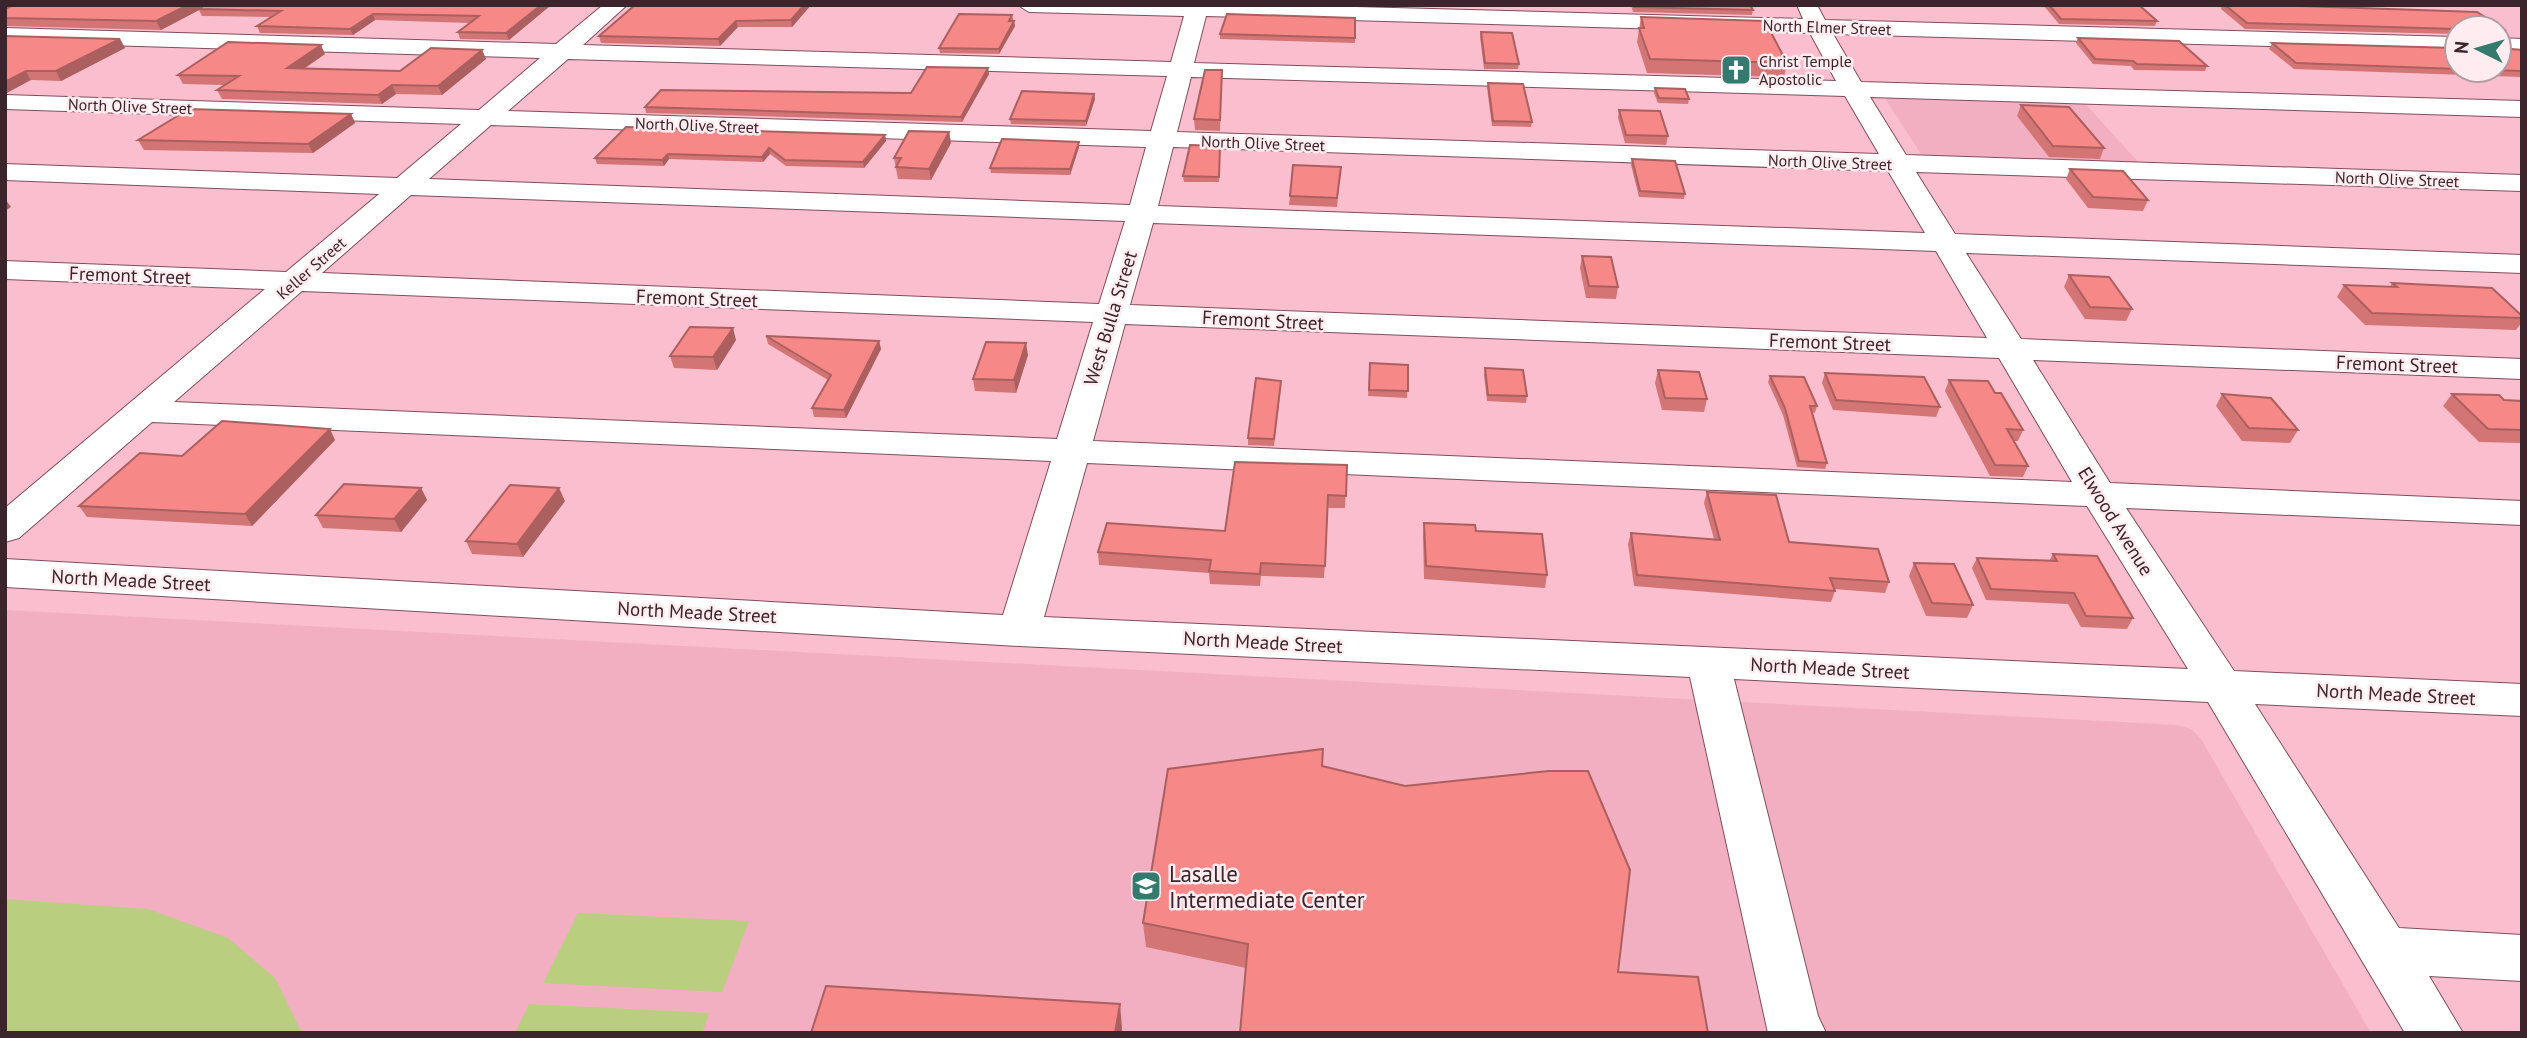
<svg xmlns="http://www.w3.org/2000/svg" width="2527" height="1038" viewBox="0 0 2527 1038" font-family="'PT Sans',sans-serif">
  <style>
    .built { fill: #f1afc1 }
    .green { fill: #b9ce7e }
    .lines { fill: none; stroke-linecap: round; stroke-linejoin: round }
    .minor-casing { stroke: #804d5c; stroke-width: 2 }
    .minor { fill: #fff; fill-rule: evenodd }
    .wall { fill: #d47575 }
    .shaded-wall { fill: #ac5f5f }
    .building { fill: #f68888; stroke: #ac5f5f; stroke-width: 2 }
    .labels { text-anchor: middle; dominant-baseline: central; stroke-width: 5; stroke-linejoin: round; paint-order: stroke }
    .far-street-label { font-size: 16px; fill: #3b242b; stroke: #ffecf1 }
    .far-poi-label { font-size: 16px; fill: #3b242b; stroke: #ffecf1; text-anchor: start }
    .street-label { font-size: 19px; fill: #3b242b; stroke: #ffecf1 }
    .near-poi-label { font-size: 23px; fill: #3b242b; stroke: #ffecf1; text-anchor: start }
  </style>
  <rect width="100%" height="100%" fill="#fabece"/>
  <path class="built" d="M 1882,93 L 2081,99 L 2138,162 L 1922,156 Z
    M 5,610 L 2176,725 L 2191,729 L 2201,739 L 2371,1033 L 5,1033 Z"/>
  <path class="green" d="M 5,899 L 148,909 L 228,938 L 275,978 L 302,1033 L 5,1033 Z
    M 578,913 L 749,921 L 722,992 L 543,983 Z
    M 529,1004 L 709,1013 L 702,1033 L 515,1033 Z"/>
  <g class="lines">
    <g class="minor-casing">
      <path id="minor" d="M 5,5 L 21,5 L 5,13 Z
        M 603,5 L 627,5 L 583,45 L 1171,62 L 1184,16 L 1029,12 L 1018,5 L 1280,5 L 1803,19 L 1797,5 L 1817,5 L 1825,20 L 2457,37 L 2457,51 L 1833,34 L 1861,82 L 2522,101 L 2522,117 L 1870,97 L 1906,155 L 2522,175 L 2522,191 L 1916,172 L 1955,234 L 2522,255 L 2522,273 L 1966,253 L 2021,339 L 2522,359 L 2522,379 L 2033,360 L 2110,483 L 2522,501 L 2522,525 L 2126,508 L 2234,671 L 2522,684 L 2522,716 L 2255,704 L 2399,928 L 2522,935 L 2522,981 L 2429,976 L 2463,1033 L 2405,1033 L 2208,702 L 1734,679 L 1818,1016 L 1826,1033 L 1768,1033 L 1690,677 L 1019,646 L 5,587 L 5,559 L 1003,615 L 1051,461 L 152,422 L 19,538 L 5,542 L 5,508 L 265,289 L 5,279 L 5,261 L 286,272 L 379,194 L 5,180 L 5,164 L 397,178 L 461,124 L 5,109 L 5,95 L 479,110 L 540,58 L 5,42 L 5,28 L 556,44 ZM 1206,16 L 1810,33 L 1836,81 L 1194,63 ZM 568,59 L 1167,76 L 1151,131 L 508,111 ZM 1191,77 L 1845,96 L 1879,154 L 1177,132 ZM 491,125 L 1146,147 L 1130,205 L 429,179 ZM 1173,147 L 1888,171 L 1925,233 L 1158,206 ZM 411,195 L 1125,221 L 1099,304 L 322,273 ZM 1153,223 L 1936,251 L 1987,338 L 1130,305 ZM 302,291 L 1093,322 L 1057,439 L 174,402 ZM 1125,324 L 1999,358 L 2072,482 L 1093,441 ZM 1087,463 L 2087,506 L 2188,669 L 1044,617 Z
        M 2499,38 L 2522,39 L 2522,53 L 2499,52 Z"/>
    </g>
    <use href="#minor" class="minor"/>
  </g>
  <path class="wall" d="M 551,5 L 509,40 L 460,39 L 458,32 L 470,23 L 375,20 L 353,35 L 260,33 L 257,26 L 271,17 L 202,16 L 199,10 L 161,30 L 5,26 L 5,9 Z
    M 811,5 L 792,27 L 738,27 L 720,46 L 601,43 L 599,36 Z
    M 1631,5 L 1750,5 L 1753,10 L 1752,15 L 1633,12 Z
    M 2139,5 L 2157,21 L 2155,26 L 2059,24 L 2044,6 Z
    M 2222,5 L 2272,5 L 2477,12 L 2505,30 L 2502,35 L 2500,36 L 2500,48 L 2522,50 L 2522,77 L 2294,69 L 2269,49 L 2272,43 L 2457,48 L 2457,70 L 2499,70 L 2499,28 L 2457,28 L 2457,34 L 2245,29 L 2221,9 Z
    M 1012,15 L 1015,26 L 999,54 L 940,53 L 939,48 Z
    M 1641,17 L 1787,63 L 1784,77 L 1647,73 L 1637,42 Z
    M 1355,18 L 1355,43 L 1220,39 L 1220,34 Z
    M 1481,32 L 1519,64 L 1518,69 L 1484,69 L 1480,37 Z
    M 5,36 L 120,39 L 125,48 L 61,81 L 31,80 Z
    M 2078,38 L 2207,66 L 2205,71 L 2134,70 L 2131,66 L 2093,64 L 2076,43 Z
    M 482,50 L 486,59 L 442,95 L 396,94 L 382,104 L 222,99 L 217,90 L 225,85 L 183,84 L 178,75 L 325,54 L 304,69 L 400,71 Z
    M 989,74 L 962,122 L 646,113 L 645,107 L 911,93 Z
    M 1222,81 L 1220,131 L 1195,130 L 1194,119 Z
    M 1488,83 L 1532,122 L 1531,127 L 1492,126 L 1487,88 Z
    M 1655,88 L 1689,99 L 1688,104 L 1658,103 L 1654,93 Z
    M 1095,99 L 1086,126 L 1011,124 L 1010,119 Z
    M 2021,105 L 2104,148 L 2100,159 L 2049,157 L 2017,116 Z
    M 1619,110 L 1668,136 L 1666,145 L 1625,143 L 1618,118 Z
    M 351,114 L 355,123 L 313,153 L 144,150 L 138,140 Z
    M 949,132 L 951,143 L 931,180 L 898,179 L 894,158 Z
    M 885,135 L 886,141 L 864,168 L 786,166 L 770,154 L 763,162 L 669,159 L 664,166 L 597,164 L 595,158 Z
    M 1220,146 L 1219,182 L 1184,182 L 1183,176 Z
    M 1079,147 L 1070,175 L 991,173 L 990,168 Z
    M 1632,159 L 1685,194 L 1684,199 L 1639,197 L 1631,165 Z
    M 2070,169 L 2148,200 L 2143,211 L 2088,208 L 2066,179 Z
    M 1340,176 L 1337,207 L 1289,205 L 1290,196 Z
    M 1582,256 L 1618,287 L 1616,299 L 1586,298 L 1580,268 Z
    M 2069,275 L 2132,309 L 2126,321 L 2085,319 L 2064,287 Z
    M 2392,283 L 2522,316 L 2522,322 L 2516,330 L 2365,325 L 2337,297 L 2344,285 L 2390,287 Z
    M 766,336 L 879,341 L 881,349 L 846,418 L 814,417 L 812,408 L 828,380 L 768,344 Z
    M 736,340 L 717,370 L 674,368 L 670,356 Z
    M 1028,355 L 1016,393 L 975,391 L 973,379 Z
    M 1370,363 L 1408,365 L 1407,398 L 1368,396 Z
    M 1485,368 L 1527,396 L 1526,403 L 1487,401 L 1484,375 Z
    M 1658,370 L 1707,399 L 1704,412 L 1662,410 L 1655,383 Z
    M 1825,373 L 1940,407 L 1936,417 L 1833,410 L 1822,383 Z
    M 1770,376 L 1817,406 L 1815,413 L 1812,412 L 1827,463 L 1825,469 L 1797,467 L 1783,415 L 1768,382 Z
    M 1949,380 L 1995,393 L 2023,430 L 2018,441 L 2014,441 L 2028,466 L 2023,477 L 1990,476 L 1945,391 Z
    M 1281,387 L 1274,446 L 1248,445 L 1248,438 Z
    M 2222,394 L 2298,430 L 2290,443 L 2242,441 L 2216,406 Z
    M 2452,394 L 2504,400 L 2522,401 L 2522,443 L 2479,442 L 2443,406 Z
    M 335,440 L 252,526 L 87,517 L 79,506 L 182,456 Z
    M 1347,465 L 1345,508 L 1328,508 L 1324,578 L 1261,576 L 1260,586 L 1210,584 L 1209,573 L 1099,565 L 1098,552 L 1225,531 Z
    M 421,488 L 427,500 L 401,532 L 323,528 L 316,515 Z
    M 1707,492 L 1789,542 L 1889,582 L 1885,593 L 1834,589 L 1835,591 L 1831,602 L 1634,586 L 1628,544 L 1631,533 L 1714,539 L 1704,503 Z
    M 565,501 L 523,557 L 472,554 L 466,541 Z
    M 1424,523 L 1476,531 L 1547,575 L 1545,588 L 1424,579 L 1423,536 Z
    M 2053,554 L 2133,618 L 2127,629 L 2081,627 L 2068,604 L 1986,600 L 1972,568 L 1977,558 L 2049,561 Z
    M 1914,563 L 1973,605 L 1967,618 L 1926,616 L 1909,576 Z
    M 1323,749 L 1246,968 L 1146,947 L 1143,923 Z"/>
  <path class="shaded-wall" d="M 188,5 L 209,5 L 199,9 L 199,10 L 161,30 L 156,21 Z
    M 541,5 L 551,5 L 509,40 L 506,33 Z
    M 804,5 L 811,5 L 792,27 L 791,20 Z
    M 373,14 L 375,20 L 353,35 L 350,29 Z
    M 736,21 L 738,27 L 720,46 L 718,39 Z
    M 1014,21 L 1015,26 L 999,54 L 999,49 Z
    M 120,39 L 125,48 L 61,81 L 56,71 Z
    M 321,45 L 325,54 L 291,77 L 287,68 Z
    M 482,50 L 486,59 L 442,95 L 438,86 Z
    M 988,68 L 989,74 L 962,122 L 961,117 Z
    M 26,71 L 31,80 L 5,94 L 5,82 Z
    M 392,85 L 396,94 L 382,104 L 378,95 Z
    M 1094,94 L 1095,99 L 1086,126 L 1086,121 Z
    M 351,114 L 355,123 L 313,153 L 308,144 Z
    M 949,132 L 951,143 L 931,180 L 929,169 Z
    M 885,135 L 886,141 L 864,168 L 863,162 Z
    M 1079,142 L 1079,147 L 1070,175 L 1070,169 Z
    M 769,148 L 770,154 L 763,162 L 762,157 Z
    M 668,154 L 669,159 L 664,166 L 662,160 Z
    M 5,199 L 11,207 L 5,211 Z
    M 733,328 L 736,340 L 717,370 L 713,357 Z
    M 879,341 L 881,349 L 846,418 L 844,410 Z
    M 1026,343 L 1028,355 L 1016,393 L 1014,380 Z
    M 330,429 L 335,440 L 252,526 L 245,514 Z
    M 421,488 L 427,500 L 401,532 L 394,519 Z
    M 559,488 L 565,501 L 523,557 L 517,544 Z
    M 1120,1004 L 1122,1028 L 1122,1033 L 1115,1033 Z"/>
  <path class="building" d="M 13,5 L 188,5 L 156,21 L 5,18 L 5,9 Z
    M 205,5 L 541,5 L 506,33 L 458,32 L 479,16 L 373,14 L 350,29 L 257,26 L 281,11 L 199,9 Z
    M 635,5 L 804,5 L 791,20 L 736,21 L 718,39 L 599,36 Z
    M 1634,5 L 1750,5 L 1753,10 L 1634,7 Z
    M 2049,5 L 2139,5 L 2157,21 L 2061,19 Z
    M 2225,5 L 2272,5 L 2477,12 L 2505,30 L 2500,32 L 2500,48 L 2522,50 L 2522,71 L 2488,70 L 2499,70 L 2499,28 L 2457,29 L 2247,23 Z
    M 959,14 L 1012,15 L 1009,21 L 1014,21 L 999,49 L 939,48 Z
    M 1227,14 L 1355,18 L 1355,38 L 1220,34 Z
    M 1641,17 L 1765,21 L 1787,63 L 1650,59 L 1639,28 L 1644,28 Z
    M 1481,32 L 1512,33 L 1519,64 L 1485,63 Z
    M 5,36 L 120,39 L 56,71 L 26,71 L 5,82 Z
    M 2078,38 L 2179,41 L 2207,66 L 2137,64 L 2133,61 L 2095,59 Z
    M 228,42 L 321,45 L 287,68 L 400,71 L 431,48 L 482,50 L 438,86 L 392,85 L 378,95 L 217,90 L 239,76 L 178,75 Z
    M 2272,43 L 2457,48 L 2457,69 L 2296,63 Z
    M 927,67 L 988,68 L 961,117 L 645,107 L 661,90 L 911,93 Z
    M 1205,70 L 1222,70 L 1220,120 L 1194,119 Z
    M 1488,83 L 1523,84 L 1532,122 L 1493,121 Z
    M 1655,88 L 1685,89 L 1689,99 L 1659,98 Z
    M 1022,91 L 1094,94 L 1086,121 L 1010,119 Z
    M 2021,105 L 2069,107 L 2104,148 L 2053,146 Z
    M 189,109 L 351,114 L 308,144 L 138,140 Z
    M 1619,110 L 1660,111 L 1668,136 L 1626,135 Z
    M 626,127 L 885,135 L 863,162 L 785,160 L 769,148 L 762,157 L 668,154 L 662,160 L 595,158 Z
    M 909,131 L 949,132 L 929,169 L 896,167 L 901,158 L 894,158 Z
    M 1002,139 L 1079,142 L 1070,169 L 990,168 Z
    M 1190,145 L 1220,146 L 1219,177 L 1183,176 Z
    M 1632,159 L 1675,161 L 1685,194 L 1640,191 Z
    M 1293,165 L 1341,167 L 1337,198 L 1290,196 Z
    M 2070,169 L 2123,171 L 2148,200 L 2093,197 Z
    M 1582,256 L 1611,257 L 1618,287 L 1589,286 Z
    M 2069,275 L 2109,277 L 2132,309 L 2090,307 Z
    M 2392,283 L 2492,288 L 2522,316 L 2522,318 L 2372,313 L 2344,285 L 2397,287 Z
    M 690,327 L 733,328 L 713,357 L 670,356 Z
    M 766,336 L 879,341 L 844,410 L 812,408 L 831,375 Z
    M 986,342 L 1026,343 L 1014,380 L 973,379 Z
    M 1370,363 L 1408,365 L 1408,391 L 1369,390 Z
    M 1485,368 L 1523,370 L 1527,396 L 1488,395 Z
    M 1658,370 L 1699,372 L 1707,399 L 1665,398 Z
    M 1825,373 L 1924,377 L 1940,407 L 1836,400 Z
    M 1770,376 L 1804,377 L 1817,406 L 1810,406 L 1827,463 L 1799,461 L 1785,408 Z
    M 1256,378 L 1281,381 L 1274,439 L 1248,438 Z
    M 1949,380 L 1988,381 L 1995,393 L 2001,393 L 2023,430 L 2007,429 L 2028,466 L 1995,465 Z
    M 2222,394 L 2271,398 L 2298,430 L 2249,428 Z
    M 2452,394 L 2499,395 L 2504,400 L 2522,401 L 2522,430 L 2488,429 Z
    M 222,421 L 330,429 L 245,514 L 79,506 L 140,453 L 182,456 Z
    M 1235,462 L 1347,465 L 1346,496 L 1328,495 L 1325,566 L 1261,563 L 1260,574 L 1209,571 L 1211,560 L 1098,552 L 1107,523 L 1225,531 Z
    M 344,484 L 421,488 L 394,519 L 316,515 Z
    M 510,485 L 559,488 L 517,544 L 466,541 Z
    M 1707,492 L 1776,495 L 1789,542 L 1878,549 L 1889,582 L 1830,578 L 1835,591 L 1637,575 L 1631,533 L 1720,540 Z
    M 1424,523 L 1475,525 L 1476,531 L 1542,534 L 1547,575 L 1426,566 Z
    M 2053,554 L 2097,556 L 2133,618 L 2086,616 L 2074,593 L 1991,589 L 1977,558 L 2057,561 Z
    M 1914,563 L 1954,564 L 1973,605 L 1932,603 Z
    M 1323,749 L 1322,766 L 1405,786 L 1549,771 L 1588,771 L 1630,870 L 1618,972 L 1698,977 L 1708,1033 L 1240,1033 L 1248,944 L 1143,923 L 1168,769 Z
    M 826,986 L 1120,1004 L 1115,1033 L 811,1033 Z"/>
  <defs>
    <g id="church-square" transform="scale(1.575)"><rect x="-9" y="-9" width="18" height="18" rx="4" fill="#357a6e" stroke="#ffecf1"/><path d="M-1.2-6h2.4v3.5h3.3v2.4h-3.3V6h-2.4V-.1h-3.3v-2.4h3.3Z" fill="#fff"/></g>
    <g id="school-square" transform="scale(1.575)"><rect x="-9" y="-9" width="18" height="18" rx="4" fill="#357a6e" stroke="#ffecf1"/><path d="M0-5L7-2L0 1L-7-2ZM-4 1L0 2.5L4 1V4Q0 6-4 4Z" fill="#fff"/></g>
  </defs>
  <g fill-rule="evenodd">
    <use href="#church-square" x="1736" y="70"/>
    <use href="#school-square" x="1146" y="886"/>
  </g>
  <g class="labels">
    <g class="far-street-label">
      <text transform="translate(1827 27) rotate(2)">North Elmer Street</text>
      <text transform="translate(130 106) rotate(2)">North Olive Street</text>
      <text transform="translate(697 125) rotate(2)">North Olive Street</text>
      <text transform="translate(1263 143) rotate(2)">North Olive Street</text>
      <text transform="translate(1830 162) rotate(2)">North Olive Street</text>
      <text transform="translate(2397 179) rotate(2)">North Olive Street</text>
      <text transform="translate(311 268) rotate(-41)">Keller Street</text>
    </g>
    <g class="far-poi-label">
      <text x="1759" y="61">Christ Temple<tspan x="1759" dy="18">Apostolic</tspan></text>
    </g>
    <g class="street-label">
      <text transform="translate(130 275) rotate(2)">Fremont Street</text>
      <text transform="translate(697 298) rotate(2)">Fremont Street</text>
      <text transform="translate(1110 318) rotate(-73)">West Bulla Street</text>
      <text transform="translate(1263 320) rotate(3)">Fremont Street</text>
      <text transform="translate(1830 342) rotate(2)">Fremont Street</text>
      <text transform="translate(2397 364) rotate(2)">Fremont Street</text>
      <text transform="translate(2116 521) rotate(58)">Elwood Avenue</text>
      <text transform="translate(131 580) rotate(3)">North Meade Street</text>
      <text transform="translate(697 612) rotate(3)">North Meade Street</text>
      <text transform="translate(1263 642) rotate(3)">North Meade Street</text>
      <text transform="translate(1830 668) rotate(3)">North Meade Street</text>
      <text transform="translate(2396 694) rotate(3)">North Meade Street</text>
    </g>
    <g class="near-poi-label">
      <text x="1169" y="873">Lasalle<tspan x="1169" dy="26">Intermediate Center</tspan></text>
    </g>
  </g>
  <rect width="2527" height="1038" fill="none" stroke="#3b242b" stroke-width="14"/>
  <g transform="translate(2478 49) rotate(275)"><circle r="33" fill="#ffecf1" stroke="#b19ca2" stroke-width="2"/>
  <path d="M0-5L12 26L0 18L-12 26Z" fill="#357a6e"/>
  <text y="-10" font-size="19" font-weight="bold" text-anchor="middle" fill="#3b242b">N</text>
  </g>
</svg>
